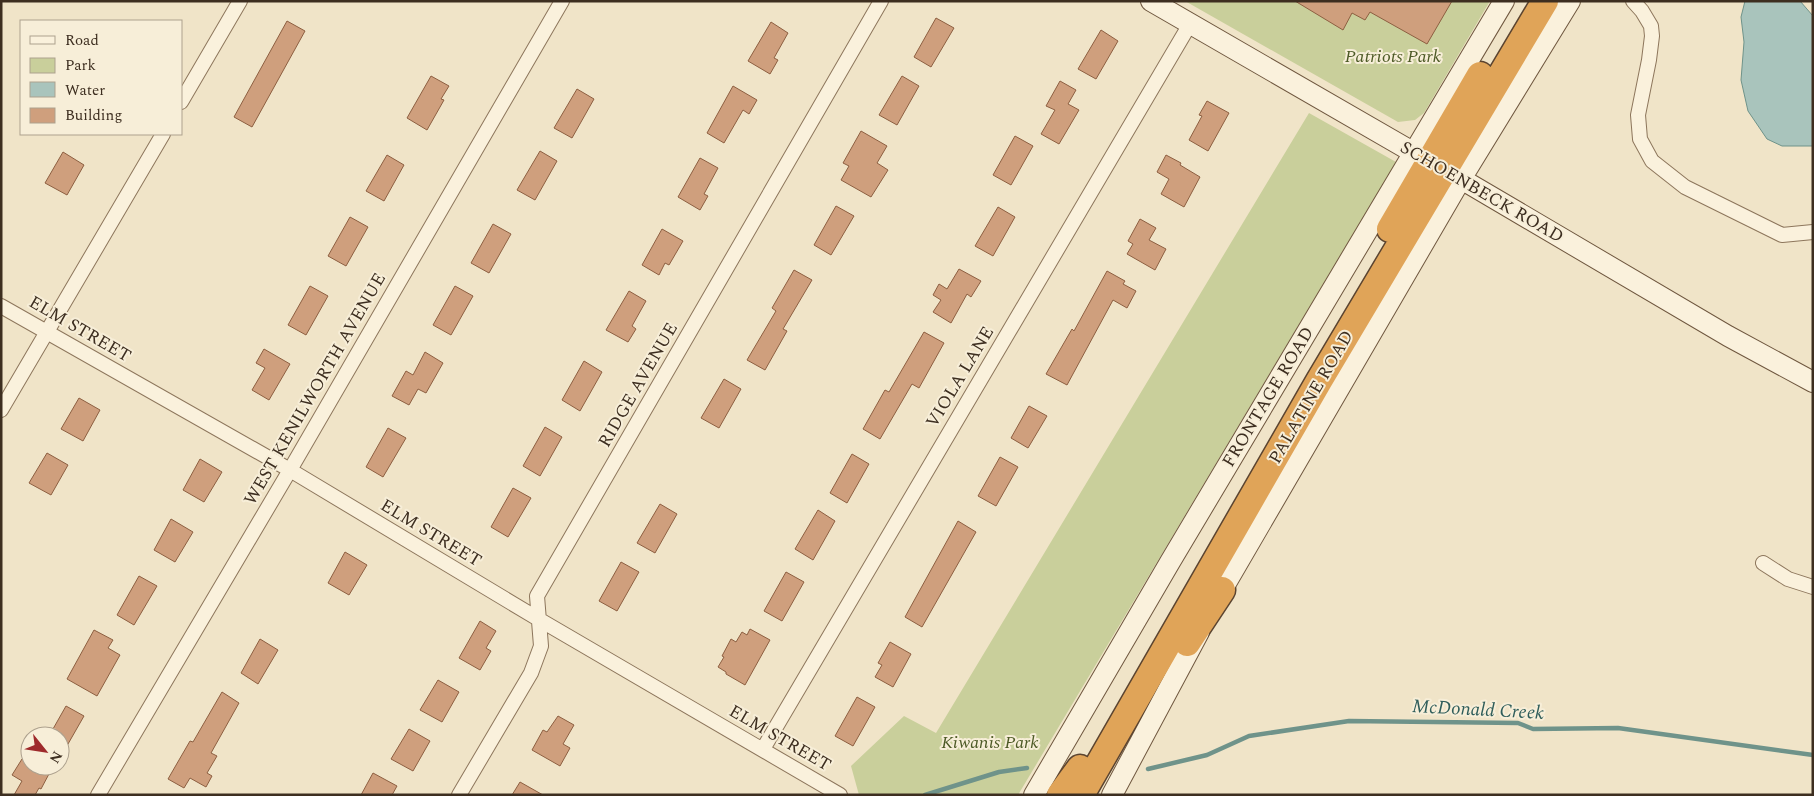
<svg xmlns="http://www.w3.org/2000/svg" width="1814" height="796" viewBox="0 0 1814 796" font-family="Spectral,serif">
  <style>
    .green { fill: #c9cf9b }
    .water { fill: #a9c4bc; stroke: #6f938a }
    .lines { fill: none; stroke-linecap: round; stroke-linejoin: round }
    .stream { stroke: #6f938a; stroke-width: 4.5 }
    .building { fill: #cf9f7d; stroke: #8d5f41 }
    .street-casing { stroke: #8d765c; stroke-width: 16 }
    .secondary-casing { stroke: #6f573f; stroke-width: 22 }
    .highway-casing { stroke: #5b4430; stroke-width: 29 }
    .street { stroke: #faf1dc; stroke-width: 14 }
    .secondary { stroke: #faf1dc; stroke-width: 20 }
    .highway { stroke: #e0a458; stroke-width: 26 }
    .labels { text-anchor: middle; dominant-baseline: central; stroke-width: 4; stroke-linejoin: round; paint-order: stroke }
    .park-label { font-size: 18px; font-style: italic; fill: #4d5a26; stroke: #f7eed8 }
    .street-label { font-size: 18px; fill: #3d2e20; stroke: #f7eed8 }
    .water-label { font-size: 19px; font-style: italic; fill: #2f5d5a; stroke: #f7eed8 }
  </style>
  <rect width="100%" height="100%" fill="#f0e4c8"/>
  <path class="green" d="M 1185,1 L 1490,1 L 1424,113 L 1415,120 L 1398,122 Z
    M 1309,113 L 1396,162 L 1018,795 L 859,795 L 851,766 L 904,716 L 936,733 Z"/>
  <path class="water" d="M 1745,1 L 1800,1 L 1813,16 L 1813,146 L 1782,146 L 1767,139 L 1748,111 L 1741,80 L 1744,42 L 1741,17 Z"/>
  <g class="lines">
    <path class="stream" d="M 1148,769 L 1207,755 L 1249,736 L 1349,721 L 1518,723 L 1533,729 L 1618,728 L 1813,755
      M 925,795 L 999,772 L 1027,768"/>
  </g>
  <path class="building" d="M 1295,1 L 1452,1 L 1427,44 L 1370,12 L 1365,20 L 1352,13 L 1343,30 Z
    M 936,18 L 954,28 L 931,67 L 914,57 Z
    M 287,21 L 305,31 L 252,127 L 234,117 Z
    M 771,22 L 788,33 L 774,58 L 778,60 L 770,74 L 748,61 Z
    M 1101,30 L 1118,41 L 1096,79 L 1078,69 Z
    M 431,76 L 449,86 L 441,99 L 444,100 L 427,130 L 407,118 Z
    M 902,76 L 919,86 L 897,125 L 879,115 Z
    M 1060,81 L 1076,90 L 1068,104 L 1079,110 L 1059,144 L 1041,134 L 1055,110 L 1046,106 Z
    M 733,86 L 757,100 L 749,114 L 743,110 L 724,143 L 707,133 Z
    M 577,89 L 594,99 L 572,138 L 554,128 Z
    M 1207,101 L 1229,113 L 1208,151 L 1189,140 L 1202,116 L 1199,115 Z
    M 861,131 L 887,146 L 877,163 L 888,170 L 871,197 L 841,180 L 849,166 L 843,163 Z
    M 1015,136 L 1033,146 L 1011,185 L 993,175 Z
    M 540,151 L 557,161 L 535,200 L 517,190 Z
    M 63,152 L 84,165 L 67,195 L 45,183 Z
    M 387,155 L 404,165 L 384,201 L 366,191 Z
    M 1166,155 L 1181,163 L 1180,165 L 1200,177 L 1184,207 L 1161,194 L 1169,179 L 1157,172 Z
    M 700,158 L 718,168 L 704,194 L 708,196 L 700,210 L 678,197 Z
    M 836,206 L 854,216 L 831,255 L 814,245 Z
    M 998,207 L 1015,217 L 993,256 L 975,246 Z
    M 350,217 L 368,227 L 346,266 L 328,256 Z
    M 1140,219 L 1156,228 L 1149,240 L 1166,249 L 1155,270 L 1127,254 L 1133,244 L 1128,241 Z
    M 493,224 L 511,234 L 489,273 L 471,263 Z
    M 662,229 L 683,241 L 669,265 L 665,263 L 659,275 L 642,265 Z
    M 959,269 L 981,281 L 971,297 L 967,294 L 951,323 L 933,312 L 941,300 L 933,295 L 939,284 L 947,289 Z
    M 794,270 L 812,280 L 783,329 L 787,331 L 765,370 L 747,360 L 776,311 L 772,308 Z
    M 1107,271 L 1125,281 L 1123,284 L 1136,291 L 1127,308 L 1113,300 L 1067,385 L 1046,374 L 1072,329 L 1074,331 Z
    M 310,286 L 328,296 L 306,335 L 288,325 Z
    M 455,286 L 473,296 L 451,335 L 433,325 Z
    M 629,291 L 646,301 L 632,326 L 636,329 L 628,342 L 606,330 Z
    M 924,332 L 944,343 L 919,388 L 912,384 L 880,439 L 863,429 L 885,390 L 889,392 Z
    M 264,349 L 290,364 L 269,400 L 252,390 L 265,368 L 256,363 Z
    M 425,352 L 443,363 L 426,393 L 418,389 L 409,405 L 392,396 L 406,371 L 413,375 Z
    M 584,361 L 602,372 L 580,411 L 562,400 Z
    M 724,379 L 741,389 L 719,428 L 701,418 Z
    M 79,398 L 100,410 L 83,441 L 61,429 Z
    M 1029,406 L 1047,416 L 1028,448 L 1011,438 Z
    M 545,427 L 562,437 L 540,476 L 523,466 Z
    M 388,428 L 406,438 L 383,477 L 366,467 Z
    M 47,453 L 68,465 L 51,495 L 29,483 Z
    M 852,454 L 869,464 L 847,503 L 830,493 Z
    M 1000,457 L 1018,467 L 996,506 L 978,496 Z
    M 200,459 L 222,472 L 204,502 L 183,490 Z
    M 513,488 L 531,498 L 508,537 L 491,527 Z
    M 660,504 L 677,514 L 655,553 L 637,543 Z
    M 818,510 L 835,521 L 813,560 L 795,549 Z
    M 171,519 L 193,532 L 175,562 L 154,550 Z
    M 958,521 L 976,532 L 922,627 L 905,617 Z
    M 345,552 L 367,565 L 349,595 L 328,583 Z
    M 621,562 L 639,572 L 617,611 L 599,601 Z
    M 786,572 L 804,582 L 782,621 L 764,611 Z
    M 139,576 L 157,586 L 134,625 L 117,615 Z
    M 480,621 L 496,631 L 486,648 L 491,651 L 480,670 L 459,658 Z
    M 750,629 L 770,640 L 745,685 L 726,674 L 726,672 L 718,667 L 724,657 L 722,656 L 731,639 L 736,642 L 742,632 L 747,635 Z
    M 94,630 L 113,640 L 108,648 L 120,655 L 97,696 L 67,679 Z
    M 260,639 L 278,650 L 258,684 L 241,673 Z
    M 890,642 L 911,654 L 893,687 L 875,677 L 882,665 L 878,663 Z
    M 438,680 L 459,692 L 442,722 L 420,710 Z
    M 222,692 L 239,703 L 211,753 L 217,756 L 207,773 L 212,776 L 206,787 L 190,778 L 184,788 L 168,779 L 190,741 L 193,742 Z
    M 857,697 L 875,707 L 853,746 L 835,736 Z
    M 66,706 L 84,716 L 60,758 L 60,736 L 49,736 Z
    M 558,716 L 574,725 L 563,744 L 570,748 L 560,766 L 532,750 L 543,730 L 547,732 Z
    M 409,729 L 430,741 L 413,771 L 391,759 Z
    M 22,759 L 30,763 L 30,766 L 40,766 L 50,772 L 41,789 L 39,788 L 35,795 L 14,795 L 22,781 L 12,775 Z
    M 373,773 L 397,786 L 392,795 L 361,795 Z
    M 520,782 L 543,795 L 512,795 Z"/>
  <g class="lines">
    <g class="street-casing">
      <path id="street" d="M 1633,1 L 1642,11 L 1651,26 L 1652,36 L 1649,60 L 1638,115 L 1640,139 L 1652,161 L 1685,187 L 1782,235 L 1813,232
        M 181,102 L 240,1
        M 1,306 L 290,470 L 540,620 L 840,795
        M 1,410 L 163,134
        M 1763,563 L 1788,579 L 1813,587
        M 763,749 L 1190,24
        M 98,795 L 290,470 L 562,1
        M 459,795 L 531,673 L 541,646 L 537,596 L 881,1"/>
    </g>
    <g class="secondary-casing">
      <path id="secondary" d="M 1151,1 L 1423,158
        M 1451,173 L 1728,336 L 1813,382
        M 1215,602 L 1461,179 L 1570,1
        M 1034,795 L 1170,562 L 1504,1
        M 1112,795 L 1199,632"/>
    </g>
    <g class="highway-casing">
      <path id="highway" d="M 1390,229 L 1480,75
        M 1187,643 L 1222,590
        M 1060,795 L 1080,768
        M 1081,795 L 1319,381 L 1545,1"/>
    </g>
    <use href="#street" class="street"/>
    <use href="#secondary" class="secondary"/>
    <use href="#highway" class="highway"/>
  </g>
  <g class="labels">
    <g class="park-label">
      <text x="1393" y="56">Patriots Park</text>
      <text x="990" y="742">Kiwanis Park</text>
    </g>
    <g class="street-label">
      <text transform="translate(1482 192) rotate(30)">SCHOENBECK ROAD</text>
      <text transform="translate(80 329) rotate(30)">ELM STREET</text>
      <text transform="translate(960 377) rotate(-59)">VIOLA LANE</text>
      <text transform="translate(638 385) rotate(-60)">RIDGE AVENUE</text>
      <text transform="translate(315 389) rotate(-60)">WEST KENILWORTH AVENUE</text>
      <text transform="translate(1268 397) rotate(-59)">FRONTAGE ROAD</text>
      <text transform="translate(1311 397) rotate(-60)">PALATINE ROAD</text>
      <text transform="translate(431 533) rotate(31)">ELM STREET</text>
      <text transform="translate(780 738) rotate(30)">ELM STREET</text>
    </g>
    <g class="water-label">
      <text transform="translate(1478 710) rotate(3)">McDonald Creek</text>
    </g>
  </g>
  <rect width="1814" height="796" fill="none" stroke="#3d2e20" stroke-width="5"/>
  <rect x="20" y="20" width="162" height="115" fill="#f7eed8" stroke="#ada18e"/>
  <rect x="30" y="36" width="25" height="8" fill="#faf1dc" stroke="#ada18e"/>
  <text x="65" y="45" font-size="15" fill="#3d2e20">Road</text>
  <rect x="30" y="58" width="25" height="15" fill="#c9cf9b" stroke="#ada18e"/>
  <text x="65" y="70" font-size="15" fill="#3d2e20">Park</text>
  <rect x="30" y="82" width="25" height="15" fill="#a9c4bc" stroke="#ada18e"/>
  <text x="65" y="95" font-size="15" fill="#3d2e20">Water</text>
  <rect x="30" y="108" width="25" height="15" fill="#cf9f7d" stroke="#ada18e"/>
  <text x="65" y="120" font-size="15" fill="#3d2e20">Building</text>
  <g transform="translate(45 751) rotate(120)"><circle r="24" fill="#f7eed8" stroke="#ada18e"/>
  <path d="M0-4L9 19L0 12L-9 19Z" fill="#9e2a2b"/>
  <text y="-8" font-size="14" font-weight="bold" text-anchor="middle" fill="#3d2e20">N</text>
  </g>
</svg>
